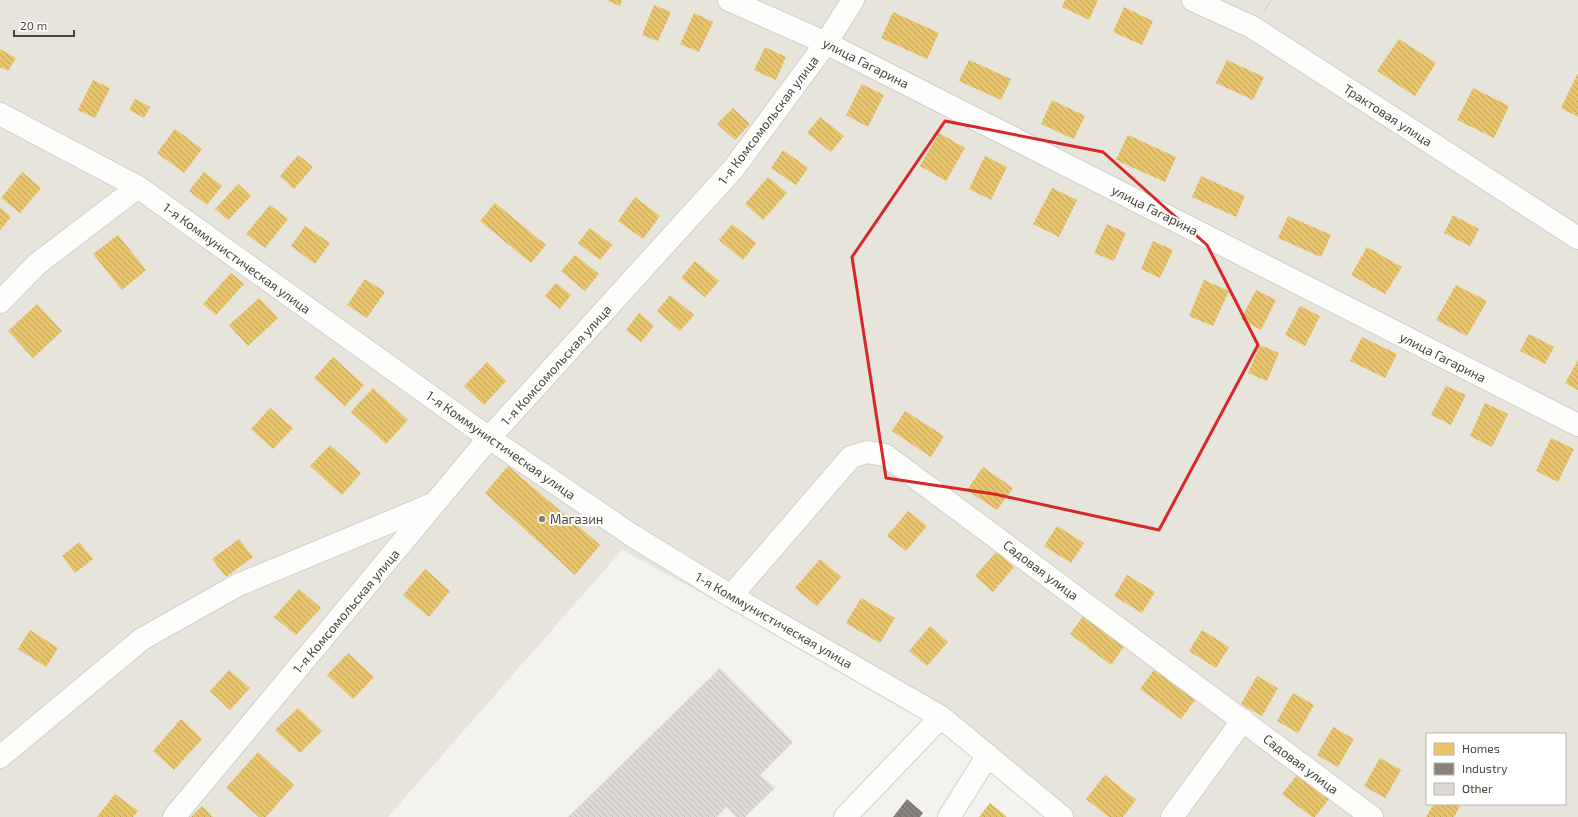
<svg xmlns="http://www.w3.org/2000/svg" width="1578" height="817" viewBox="0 0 1578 817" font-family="'Exo 2',sans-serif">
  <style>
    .residential { fill: #e7e4dc; fill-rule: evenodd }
    .homes { fill: url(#homes-back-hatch) }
    .industry { fill: url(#industry-back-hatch) }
    .building { fill: url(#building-back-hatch) }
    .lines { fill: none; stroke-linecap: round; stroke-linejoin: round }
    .minor-casing { stroke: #d2d0cb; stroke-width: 24 }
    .path { stroke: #d3d2cc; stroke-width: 2.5; stroke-dasharray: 2 2; stroke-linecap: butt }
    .minor { stroke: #fdfdfc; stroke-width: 22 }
    .marked { fill: none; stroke: #d62828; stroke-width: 3; stroke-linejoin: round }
    .poi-dot { fill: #868178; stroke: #fff; stroke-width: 1.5 }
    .labels { text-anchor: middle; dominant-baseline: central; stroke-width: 4; stroke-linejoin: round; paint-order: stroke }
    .street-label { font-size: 13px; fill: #4b4439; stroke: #fff }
    .poi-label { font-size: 13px; fill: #4b4439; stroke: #fff; text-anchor: start }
  </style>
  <defs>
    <pattern id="homes-back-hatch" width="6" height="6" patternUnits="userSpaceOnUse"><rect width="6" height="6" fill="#e9c46a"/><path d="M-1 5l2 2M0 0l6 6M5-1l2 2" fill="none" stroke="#bfa158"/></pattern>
    <pattern id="industry-back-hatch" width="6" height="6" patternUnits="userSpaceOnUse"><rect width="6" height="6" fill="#8a817c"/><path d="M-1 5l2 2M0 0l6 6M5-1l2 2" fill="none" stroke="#736b67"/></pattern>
    <pattern id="building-back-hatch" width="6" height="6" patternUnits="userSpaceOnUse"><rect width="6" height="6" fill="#dedbd6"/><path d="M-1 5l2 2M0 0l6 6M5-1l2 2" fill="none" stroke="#c0bdb8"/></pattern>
  </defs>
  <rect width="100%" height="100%" fill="#f4f2ee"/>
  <path class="residential" d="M 0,0 L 1578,0 L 1578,817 L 1065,817 L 952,729 L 622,550 L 388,817 L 0,817 ZM 1427,734 L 1565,734 L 1565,804 L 1427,804 Z"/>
  <path class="homes" d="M 609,0 L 622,0 L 620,6 L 608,1 Z
    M 1065,0 L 1098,0 L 1089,20 L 1062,7 Z
    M 654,5 L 671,12 L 658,41 L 642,35 Z
    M 1124,7 L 1153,21 L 1142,45 L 1113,32 Z
    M 893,12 L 939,33 L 927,59 L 881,38 Z
    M 694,13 L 713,22 L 699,52 L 680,44 Z
    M 1399,39 L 1436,63 L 1415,96 L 1377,71 Z
    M 765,47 L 786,57 L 776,80 L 754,70 Z
    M 0,49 L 16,58 L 8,71 L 0,67 Z
    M 969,60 L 1011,79 L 1001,100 L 959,81 Z
    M 1227,60 L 1264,77 L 1253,100 L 1216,83 Z
    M 1578,73 L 1578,117 L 1561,108 Z
    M 93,80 L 110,88 L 95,118 L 78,110 Z
    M 862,84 L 884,95 L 868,127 L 846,115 Z
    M 1473,88 L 1509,106 L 1494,138 L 1457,120 Z
    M 135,99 L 150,107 L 144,118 L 129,110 Z
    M 1052,100 L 1085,116 L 1074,139 L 1041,124 Z
    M 733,108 L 750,124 L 735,140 L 717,124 Z
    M 820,117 L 844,136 L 831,152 L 807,133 Z
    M 175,129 L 202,149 L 184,173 L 157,153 Z
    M 939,133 L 965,148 L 946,181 L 920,166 Z
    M 1128,135 L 1176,157 L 1165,182 L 1116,160 Z
    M 783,150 L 808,168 L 796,185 L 771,168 Z
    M 298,155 L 313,167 L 294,189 L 280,176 Z
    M 985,156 L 1007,167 L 991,200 L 969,189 Z
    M 22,172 L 41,188 L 20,213 L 1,198 Z
    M 204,172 L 222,186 L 207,205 L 189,191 Z
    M 1201,176 L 1245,196 L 1236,217 L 1192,197 Z
    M 768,177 L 787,193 L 763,220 L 745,204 Z
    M 238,184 L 251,196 L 228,220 L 215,209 Z
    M 1052,188 L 1077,200 L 1059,237 L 1033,224 Z
    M 635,197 L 660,216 L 643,239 L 618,221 Z
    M 495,203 L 546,245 L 531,263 L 480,221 Z
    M 270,205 L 288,219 L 265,248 L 246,234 Z
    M 0,207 L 11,217 L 0,230 Z
    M 1453,215 L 1479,229 L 1470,246 L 1444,233 Z
    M 1288,216 L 1331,235 L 1321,257 L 1278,238 Z
    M 732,224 L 756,243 L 743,260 L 719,240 Z
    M 1107,224 L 1126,233 L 1114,261 L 1094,253 Z
    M 305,226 L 330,243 L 315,264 L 291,246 Z
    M 590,228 L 612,245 L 600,260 L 578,243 Z
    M 118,235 L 146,270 L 122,290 L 93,254 Z
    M 1153,241 L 1173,250 L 1160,278 L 1141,269 Z
    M 1367,247 L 1402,267 L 1385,294 L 1351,275 Z
    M 575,255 L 599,274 L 585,291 L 561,271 Z
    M 695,261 L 719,281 L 705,297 L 681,278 Z
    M 231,273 L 244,284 L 216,315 L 203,304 Z
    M 365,279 L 385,292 L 367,318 L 347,305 Z
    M 1204,280 L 1229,291 L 1213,326 L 1189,316 Z
    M 556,283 L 571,295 L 560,309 L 545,296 Z
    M 1456,285 L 1487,301 L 1467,336 L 1436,320 Z
    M 1256,290 L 1276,300 L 1261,330 L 1241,319 Z
    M 670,295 L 694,315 L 680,331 L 657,311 Z
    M 259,298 L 278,318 L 248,346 L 229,325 Z
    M 37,304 L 62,331 L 33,358 L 8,331 Z
    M 1300,306 L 1320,316 L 1305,346 L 1285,335 Z
    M 639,313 L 654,326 L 641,342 L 626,330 Z
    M 1529,334 L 1554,347 L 1545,364 L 1520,351 Z
    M 1362,337 L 1397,354 L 1385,378 L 1350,361 Z
    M 1260,345 L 1279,353 L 1267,381 L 1248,373 Z
    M 333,357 L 364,385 L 345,406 L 314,378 Z
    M 1578,360 L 1578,390 L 1565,383 Z
    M 487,362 L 506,381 L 484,405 L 464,386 Z
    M 1446,386 L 1466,395 L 1451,425 L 1431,415 Z
    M 373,388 L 408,420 L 386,444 L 351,412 Z
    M 1485,403 L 1508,414 L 1492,447 L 1470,436 Z
    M 270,408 L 293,428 L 273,449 L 251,429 Z
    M 905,411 L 944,436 L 931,457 L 892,431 Z
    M 1551,438 L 1574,449 L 1558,482 L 1536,471 Z
    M 330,445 L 361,473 L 342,495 L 310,466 Z
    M 508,466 L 600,545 L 575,575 L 485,493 Z
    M 983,467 L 1013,488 L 997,510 L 967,490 Z
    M 908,511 L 927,526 L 906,551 L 887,536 Z
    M 1057,526 L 1084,543 L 1071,563 L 1044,546 Z
    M 239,539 L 253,557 L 226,577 L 212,559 Z
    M 79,542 L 93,559 L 75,573 L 62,556 Z
    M 996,552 L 1014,567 L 993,592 L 975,576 Z
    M 820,559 L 841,577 L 817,606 L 795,588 Z
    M 425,569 L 450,591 L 429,617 L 403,595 Z
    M 1127,575 L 1155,592 L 1142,613 L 1114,596 Z
    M 299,589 L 321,608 L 296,635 L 274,617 Z
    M 861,598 L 895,618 L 880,643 L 846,623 Z
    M 1084,615 L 1125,645 L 1111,665 L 1070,634 Z
    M 930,626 L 948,642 L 927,666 L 909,651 Z
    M 30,630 L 58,648 L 46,667 L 18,649 Z
    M 1202,630 L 1229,647 L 1216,668 L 1189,651 Z
    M 348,653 L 374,677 L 353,699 L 327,675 Z
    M 229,670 L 250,688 L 230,710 L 210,691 Z
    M 1154,670 L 1195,700 L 1181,719 L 1140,689 Z
    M 1257,676 L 1278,688 L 1262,716 L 1241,704 Z
    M 1293,693 L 1314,705 L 1298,733 L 1277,721 Z
    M 298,708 L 322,731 L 300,753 L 275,730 Z
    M 181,719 L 202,739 L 174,770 L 153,751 Z
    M 1333,727 L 1354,739 L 1338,767 L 1317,755 Z
    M 258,752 L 294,785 L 266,817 L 259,817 L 226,788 Z
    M 1380,758 L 1401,770 L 1385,798 L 1364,786 Z
    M 1301,770 L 1332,795 L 1315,817 L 1312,817 L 1282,794 Z
    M 1105,775 L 1136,800 L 1123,817 L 1109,817 L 1086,799 Z
    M 115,794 L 138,811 L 133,817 L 97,817 Z
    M 990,803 L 1007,817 L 979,817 Z
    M 1434,804 L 1457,804 L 1460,806 L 1454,817 L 1426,817 Z
    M 202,806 L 213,817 L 191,817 Z"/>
  <path class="industry" d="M 907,799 L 923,813 L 920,817 L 893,817 Z"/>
  <path class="building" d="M 720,668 L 793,742 L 760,775 L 775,788 L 745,817 L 736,817 L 726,807 L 717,817 L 568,817 Z"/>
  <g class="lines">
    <g class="minor-casing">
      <path id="minor" d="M 729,0 L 826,43 L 1578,425
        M 1193,0 L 1252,27 L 1578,238
        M 0,114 L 138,187 L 489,438 L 633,536 L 731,596 L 941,717 L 1062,817
        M 0,302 L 37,264 L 138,187
        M 731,596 L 851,457 L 867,452 L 885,455 L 1372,817
        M 0,757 L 142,639 L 238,585 L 433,504
        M 174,817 L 489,438 L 734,168 L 826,43 L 853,0
        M 845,817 L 941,717
        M 949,817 L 988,755
        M 1172,817 L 1243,720"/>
    </g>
    <path class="path" d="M 1264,11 L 1271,0"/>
    <use href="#minor" class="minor"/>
  </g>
  <path class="marked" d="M 945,121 L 1103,152 L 1207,245 L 1258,345 L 1159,530 L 994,494 L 886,478 L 852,257 Z"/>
  <circle class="poi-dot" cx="542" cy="519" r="4"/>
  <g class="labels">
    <g class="street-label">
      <text transform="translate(866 63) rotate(27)">улица Гагарина</text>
      <text transform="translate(1388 115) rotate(33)">Трактовая улица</text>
      <text transform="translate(768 120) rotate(-53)">1-я Комсомольская улица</text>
      <text transform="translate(1155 210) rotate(27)">улица Гагарина</text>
      <text transform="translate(237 258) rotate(36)">1-я Коммунистическая улица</text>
      <text transform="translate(1443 357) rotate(27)">улица Гагарина</text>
      <text transform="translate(556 365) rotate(-48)">1-я Комсомольская улица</text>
      <text transform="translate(501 445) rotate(35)">1-я Коммунистическая улица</text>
      <text transform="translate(1041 570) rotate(37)">Садовая улица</text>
      <text transform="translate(346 611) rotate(-50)">1-я Комсомольская улица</text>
      <text transform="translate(774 620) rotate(30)">1-я Коммунистическая улица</text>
      <text transform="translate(1301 764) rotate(37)">Садовая улица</text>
    </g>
    <g class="poi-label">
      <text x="550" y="519">Магазин</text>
    </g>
  </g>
  <rect x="1426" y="733" width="140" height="72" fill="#ffffff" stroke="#b7b4b0"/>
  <rect x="1434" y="743" width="20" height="12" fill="#e9c46a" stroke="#b7b4b0"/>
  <text x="1462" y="753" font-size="12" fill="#4b4439">Homes</text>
  <rect x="1434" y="763" width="20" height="12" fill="#8a817c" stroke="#b7b4b0"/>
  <text x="1462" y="773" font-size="12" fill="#4b4439">Industry</text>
  <rect x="1434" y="783" width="20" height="12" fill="#dedbd6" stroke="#b7b4b0"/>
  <text x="1462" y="793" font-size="12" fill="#4b4439">Other</text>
  <path d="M14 30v6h60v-6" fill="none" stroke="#4b4439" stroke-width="2"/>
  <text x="20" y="30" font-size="12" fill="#4b4439" stroke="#ffffff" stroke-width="3" paint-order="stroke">20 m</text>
</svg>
